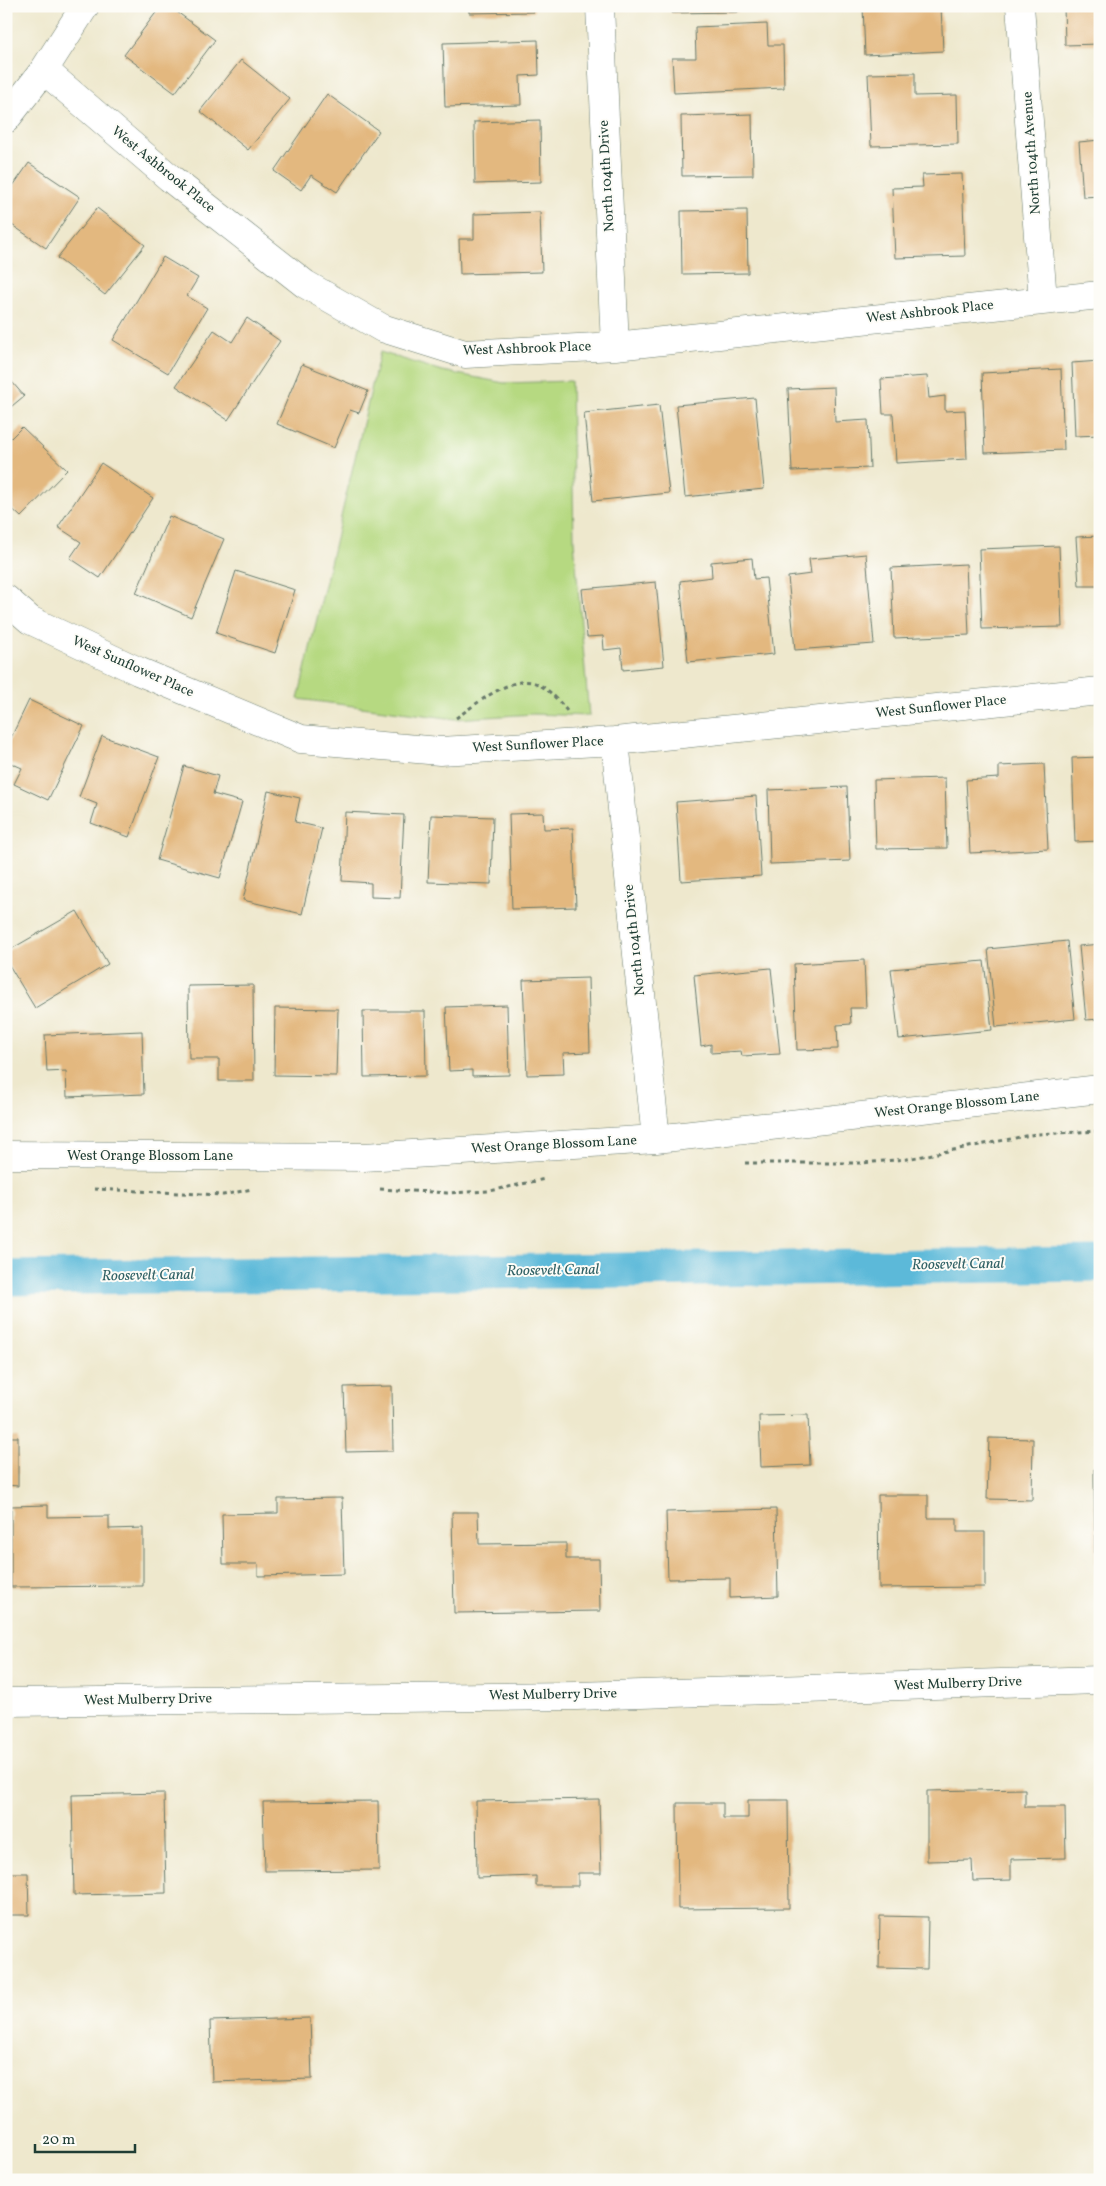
<svg xmlns="http://www.w3.org/2000/svg" width="1106" height="2186" viewBox="0 0 1106 2186" font-family="Vollkorn,serif">
  <style>
    .green { fill: #b6d981; stroke: #6a8b5a }
    .lines { fill: none; stroke-linecap: round; stroke-linejoin: round }
    .canal { stroke: #5bb9d9; stroke-width: 35 }
    .building { fill: #e3b87f }
    .street-casing { stroke: #67796a; stroke-width: 29 }
    .path { stroke: #67796a; stroke-width: 3; stroke-dasharray: 4 4; stroke-linecap: butt }
    .street { stroke: #fff; stroke-width: 28 }
    .labels { text-anchor: middle; dominant-baseline: central; stroke-width: 4; stroke-linejoin: round; paint-order: stroke }
    .street-label { font-size: 14px; fill: #1f3d34; stroke: #fdfcf7 }
    .water-label { font-size: 15px; font-style: italic; fill: #316266; stroke: #fdfcf7 }
  </style>
  <rect width="100%" height="100%" fill="#fdfcf7"/>
  <filter id="ink" filterUnits="userSpaceOnUse"><feTurbulence type="fractalNoise" baseFrequency=".02" numOctaves="2"/><feDisplacementMap in="SourceGraphic" scale="10" xChannelSelector="R" yChannelSelector="G"/><feConvolveMatrix kernelMatrix="1 2 1 2 8 2 1 2 1" color-interpolation-filters="sRGB"/></filter>
  <filter id="wash" filterUnits="userSpaceOnUse"><feTurbulence type="fractalNoise" baseFrequency=".0096" numOctaves="4" result="noise"/><feDisplacementMap in="SourceGraphic" scale="20" xChannelSelector="R" yChannelSelector="G"/><feGaussianBlur stdDeviation="1.12" result="paint"/><feColorMatrix in="noise" values="0 0 0 0 0 0 0 0 0 0 0 0 0 0 0 0 0 1.4 0 .05"/><feComposite in="paint" operator="in"/></filter>
  <g filter="url(#wash)">
    <rect width="100%" height="100%" fill="#eee8cd"/>
    <path class="green" d="M 380,352 L 442,371 L 504,383 L 571,381 L 574,541 L 589,716 L 533,714 L 456,719 L 298,699 Z"/>
    <g class="lines">
      <path class="canal" d="M 6,1278 L 1100,1264"/>
    </g>
    <g id="blocks">
      <path class="building" d="M 161,6 L 169,6 L 215,40 L 175,93 L 124,55 Z
        M 469,6 L 534,6 L 534,12 L 469,13 Z
        M 672,6 L 738,6 L 738,12 L 672,13 Z
        M 863,6 L 941,6 L 943,51 L 865,55 Z
        M 1064,6 L 1100,6 L 1100,44 L 1065,45 Z
        M 767,24 L 768,45 L 783,45 L 784,88 L 674,93 L 672,58 L 696,58 L 695,27 Z
        M 538,40 L 539,75 L 520,76 L 521,105 L 445,107 L 443,43 Z
        M 241,60 L 290,99 L 248,150 L 200,111 Z
        M 915,73 L 915,96 L 957,95 L 958,144 L 871,146 L 868,74 Z
        M 327,94 L 379,131 L 337,192 L 311,175 L 301,190 L 274,171 Z
        M 752,114 L 753,175 L 682,176 L 681,116 Z
        M 540,120 L 541,182 L 475,184 L 474,122 Z
        M 1100,140 L 1100,196 L 1083,197 L 1079,142 Z
        M 29,163 L 80,197 L 46,248 L 6,221 L 6,196 Z
        M 962,174 L 965,256 L 895,258 L 892,188 L 923,187 L 922,175 Z
        M 97,208 L 145,245 L 105,295 L 57,258 Z
        M 747,210 L 748,273 L 682,274 L 681,211 Z
        M 540,212 L 542,272 L 460,274 L 459,239 L 474,239 L 474,214 Z
        M 163,257 L 198,278 L 187,296 L 207,308 L 168,373 L 113,340 Z
        M 247,318 L 280,341 L 228,420 L 176,386 L 214,330 L 232,342 Z
        M 1100,361 L 1100,435 L 1075,436 L 1072,363 Z
        M 302,364 L 368,391 L 359,413 L 350,410 L 334,448 L 277,424 Z
        M 1061,369 L 1064,450 L 985,453 L 982,373 Z
        M 6,375 L 24,396 L 6,411 Z
        M 927,376 L 929,398 L 945,396 L 945,411 L 965,410 L 967,459 L 896,463 L 893,414 L 883,414 L 881,379 Z
        M 834,387 L 835,422 L 868,420 L 870,468 L 792,471 L 788,389 Z
        M 755,398 L 764,489 L 685,497 L 676,405 Z
        M 659,405 L 669,493 L 593,501 L 584,413 Z
        M 22,427 L 67,470 L 21,517 L 6,503 L 6,443 Z
        M 101,463 L 153,498 L 100,578 L 70,558 L 81,542 L 58,527 Z
        M 169,516 L 224,539 L 191,617 L 136,593 Z
        M 1100,536 L 1100,592 L 1098,592 L 1098,586 L 1079,586 L 1076,537 Z
        M 1059,546 L 1062,627 L 982,629 L 979,549 Z
        M 866,554 L 874,644 L 795,650 L 788,577 L 811,574 L 809,559 Z
        M 752,558 L 754,579 L 766,578 L 774,654 L 688,662 L 680,581 L 712,577 L 711,562 Z
        M 966,564 L 969,635 L 894,638 L 891,568 Z
        M 236,571 L 295,590 L 275,653 L 216,633 Z
        M 656,582 L 664,666 L 623,670 L 621,648 L 604,650 L 603,636 L 587,637 L 582,589 Z
        M 29,700 L 84,726 L 48,800 L 14,784 L 22,768 L 6,761 L 6,748 Z
        M 102,736 L 159,757 L 129,837 L 91,823 L 97,804 L 79,797 Z
        M 1100,757 L 1100,841 L 1075,842 L 1072,758 Z
        M 1044,764 L 1048,849 L 970,853 L 966,780 L 999,778 L 999,766 Z
        M 184,766 L 218,776 L 213,794 L 242,802 L 220,878 L 157,860 Z
        M 945,778 L 947,848 L 876,849 L 874,780 Z
        M 847,787 L 850,861 L 770,864 L 768,790 Z
        M 268,791 L 300,798 L 295,822 L 322,828 L 302,914 L 243,900 Z
        M 756,796 L 761,876 L 681,881 L 676,802 Z
        M 345,812 L 404,815 L 400,898 L 371,897 L 371,883 L 342,881 Z
        M 543,813 L 544,829 L 573,828 L 576,907 L 512,909 L 509,814 Z
        M 431,815 L 493,817 L 491,884 L 428,882 Z
        M 77,911 L 108,964 L 35,1008 L 6,960 L 6,952 Z
        M 1067,941 L 1075,1019 L 996,1027 L 988,949 Z
        M 1100,944 L 1100,1019 L 1086,1020 L 1079,946 Z
        M 864,960 L 866,1008 L 850,1008 L 851,1024 L 837,1025 L 838,1049 L 797,1050 L 794,964 Z
        M 984,961 L 992,1030 L 899,1039 L 891,969 Z
        M 771,968 L 780,1054 L 742,1056 L 741,1051 L 711,1053 L 711,1044 L 701,1046 L 694,975 Z
        M 588,978 L 590,1052 L 563,1053 L 564,1074 L 527,1075 L 523,980 Z
        M 253,985 L 254,1081 L 219,1081 L 219,1059 L 189,1059 L 188,986 Z
        M 507,1005 L 509,1075 L 472,1076 L 472,1070 L 449,1071 L 446,1007 Z
        M 275,1008 L 338,1009 L 336,1076 L 274,1075 Z
        M 363,1011 L 425,1011 L 426,1076 L 364,1077 Z
        M 142,1031 L 144,1094 L 67,1097 L 66,1071 L 47,1072 L 45,1035 Z
        M 392,1386 L 393,1451 L 346,1452 L 344,1387 Z
        M 808,1415 L 810,1465 L 761,1467 L 759,1416 Z
        M 6,1437 L 18,1437 L 18,1486 L 6,1485 Z
        M 989,1438 L 1033,1439 L 1032,1500 L 987,1499 Z
        M 1094,1469 L 1100,1469 L 1100,1574 L 1095,1574 Z
        M 878,1495 L 928,1495 L 928,1518 L 957,1518 L 957,1532 L 985,1532 L 985,1587 L 879,1588 Z
        M 342,1498 L 344,1574 L 258,1576 L 258,1564 L 223,1564 L 222,1514 L 278,1513 L 278,1499 Z
        M 48,1505 L 48,1517 L 109,1516 L 109,1529 L 143,1528 L 143,1586 L 11,1587 L 11,1506 Z
        M 776,1509 L 778,1596 L 730,1598 L 730,1578 L 668,1579 L 666,1512 Z
        M 452,1512 L 478,1512 L 479,1544 L 566,1543 L 566,1559 L 599,1559 L 600,1611 L 454,1613 Z
        M 1025,1789 L 1025,1807 L 1065,1807 L 1066,1858 L 1011,1859 L 1011,1880 L 973,1881 L 972,1860 L 927,1861 L 927,1791 Z
        M 164,1793 L 166,1893 L 74,1895 L 72,1795 Z
        M 599,1799 L 601,1873 L 578,1873 L 578,1886 L 536,1886 L 536,1876 L 477,1878 L 476,1801 Z
        M 748,1800 L 788,1800 L 789,1908 L 678,1909 L 677,1803 L 723,1803 L 723,1818 L 748,1818 Z
        M 378,1801 L 379,1870 L 265,1871 L 263,1802 Z
        M 6,1873 L 28,1873 L 29,1915 L 6,1915 Z
        M 880,1916 L 928,1917 L 927,1969 L 879,1968 Z
        M 310,2018 L 312,2079 L 212,2082 L 210,2021 Z"/>
    </g>
  </g>
  <g filter="url(#ink)">
    <use href="#blocks" fill-opacity="0" stroke="#67796a" stroke-width="1"/>
    <g class="lines">
      <g class="street-casing">
        <path id="street" d="M 600,6 L 615,346
          M 1020,6 L 1043,300
          M 44,70 L 170,178 L 305,284 L 382,328 L 465,354 L 615,346 L 1100,295
          M 6,119 L 44,70 L 85,6
          M 6,599 L 30,620 L 138,671 L 301,739 L 440,751 L 615,741 L 1100,691
          M 615,741 L 656,1139
          M 6,1155 L 364,1157 L 656,1139 L 1100,1089
          M 6,1702 L 577,1696 L 1100,1680"/>
      </g>
      <path class="path" d="M 456,718 C 475,705 507,678 531,682 C 545,684 559,701 567,711
        M 745,1163 L 862,1163 L 907,1159 L 1036,1134 L 1100,1131
        M 94,1189 L 223,1195 L 252,1189
        M 380,1189 L 447,1193 L 490,1191 L 545,1179"/>
      <use href="#street" class="street"/>
    </g>
  </g>
  <g class="labels">
    <g class="street-label">
      <text transform="translate(1032 153) rotate(-94)">North 104th Avenue</text>
      <text transform="translate(163 170) rotate(39)">West Ashbrook Place</text>
      <text transform="translate(607 176) rotate(-93)">North 104th Drive</text>
      <text transform="translate(930 312) rotate(-6)">West Ashbrook Place</text>
      <text transform="translate(527 349) rotate(-2)">West Ashbrook Place</text>
      <text transform="translate(133 667) rotate(24)">West Sunflower Place</text>
      <text transform="translate(941 707) rotate(-6)">West Sunflower Place</text>
      <text transform="translate(538 745) rotate(-3)">West Sunflower Place</text>
      <text transform="translate(635 940) rotate(-96)">North 104th Drive</text>
      <text transform="translate(957 1105) rotate(-6)">West Orange Blossom Lane</text>
      <text transform="translate(554 1145) rotate(-3)">West Orange Blossom Lane</text>
      <text x="150" y="1156">West Orange Blossom Lane</text>
      <text transform="translate(958 1684) rotate(-2)">West Mulberry Drive</text>
      <text transform="translate(553 1695) rotate(-1)">West Mulberry Drive</text>
      <text transform="translate(148 1700) rotate(-1)">West Mulberry Drive</text>
    </g>
    <g class="water-label">
      <text transform="translate(958 1265) rotate(-1)">Roosevelt Canal</text>
      <text transform="translate(553 1271) rotate(-1)">Roosevelt Canal</text>
      <text transform="translate(148 1276) rotate(-1)">Roosevelt Canal</text>
    </g>
  </g>
  <rect width="1106" height="2186" fill="none" stroke="#fdfcf7" stroke-width="25"/>
  <path d="M35 2144v8h100v-8" fill="none" stroke="#1f3d34" stroke-width="2.5"/>
  <text x="42" y="2144" font-size="15" fill="#1f3d34" stroke="#fdfcf7" stroke-width="4" paint-order="stroke">20 m</text>
</svg>
